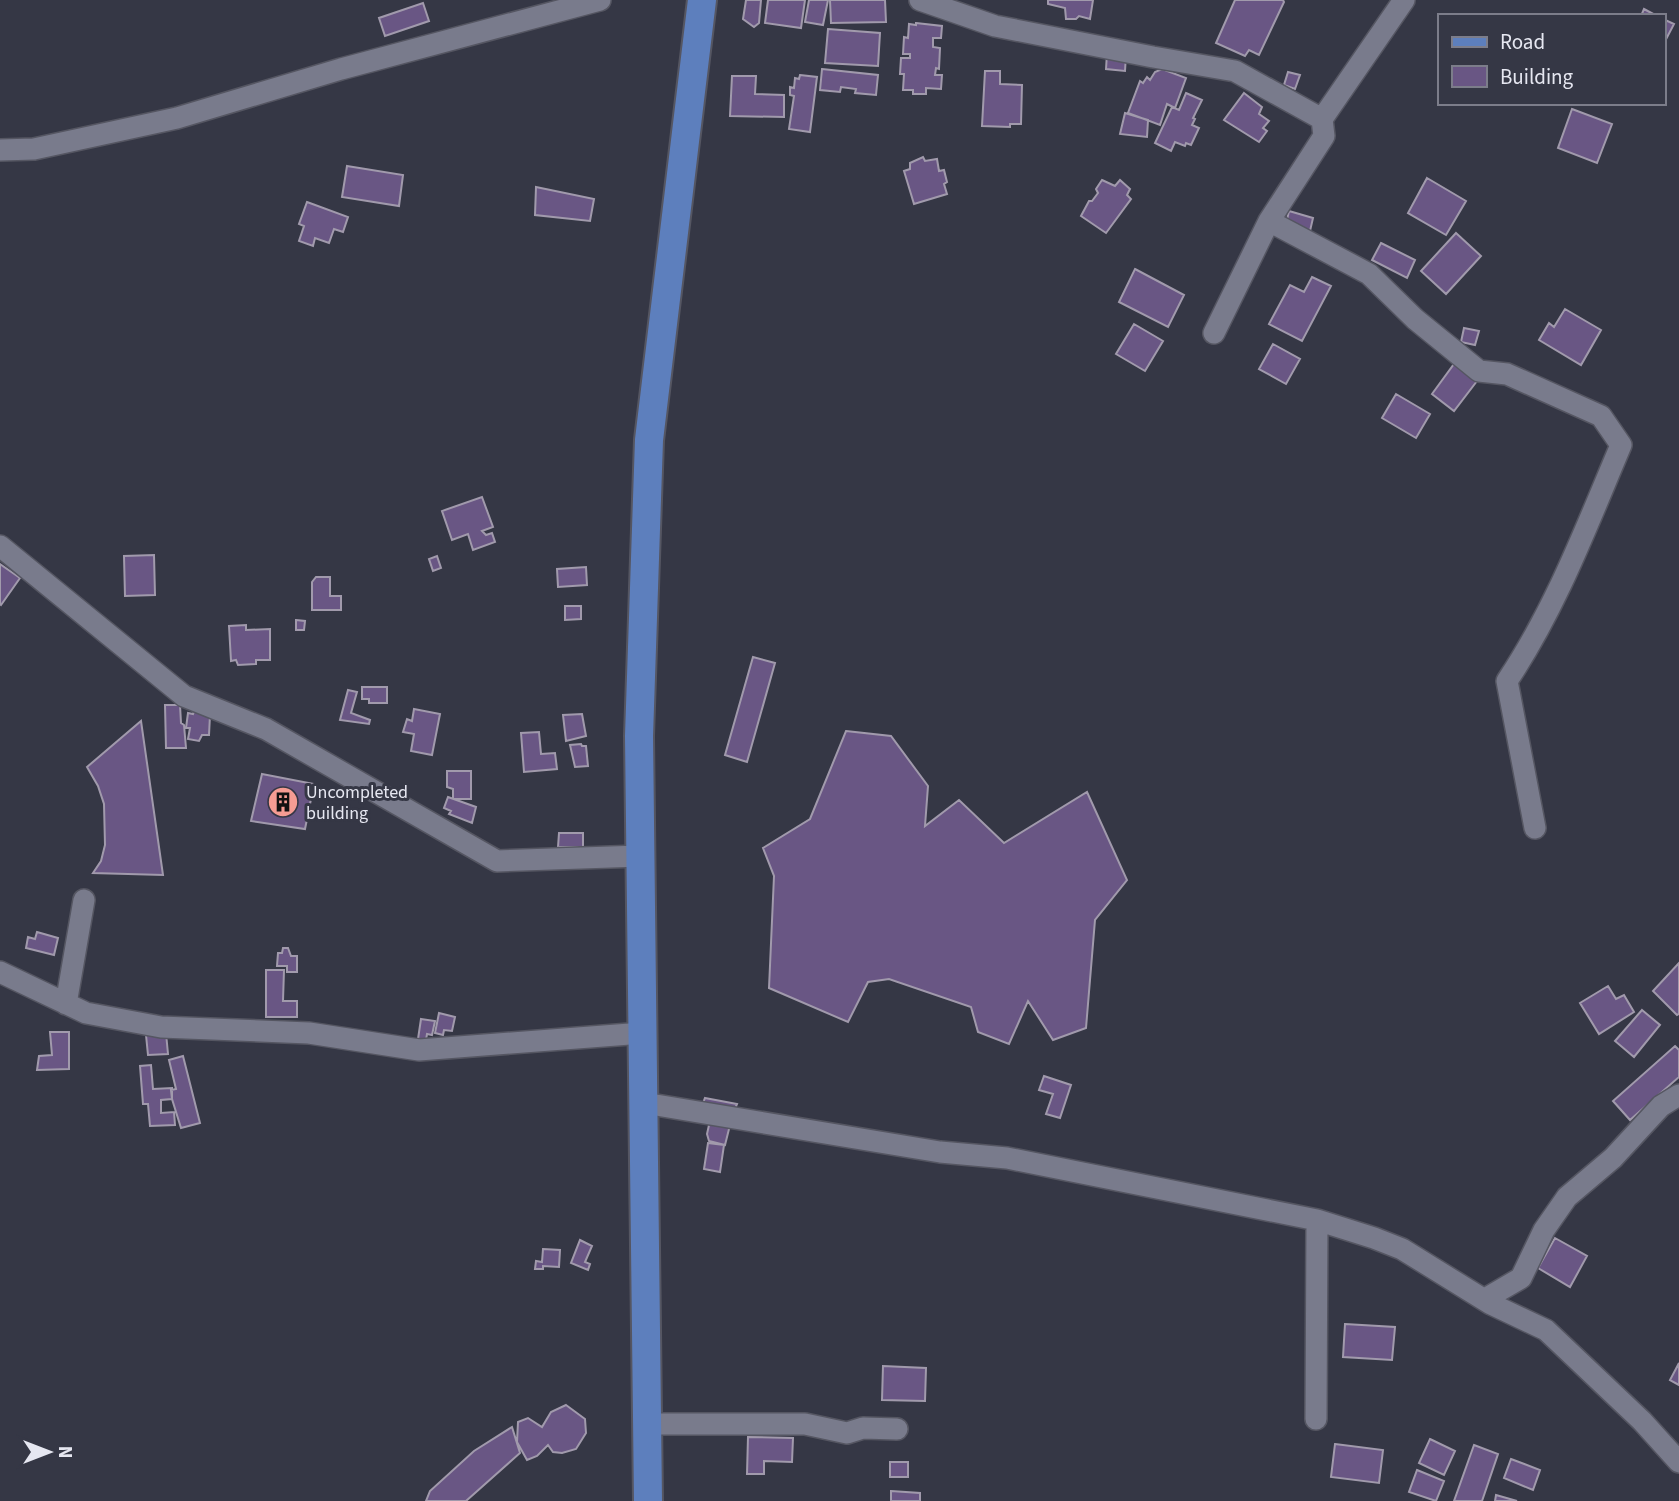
<svg xmlns="http://www.w3.org/2000/svg" width="1679" height="1501" viewBox="0 0 1679 1501" font-family="'Source Sans 3',sans-serif">
  <style>
    .building { fill: #695684; stroke: #a19aac; stroke-width: 2 }
    .lines { fill: none; stroke-linecap: round; stroke-linejoin: round }
    .minor-casing { stroke: #555662; stroke-width: 24 }
    .major-casing { stroke: #555662; stroke-width: 32 }
    .minor { stroke: #797b8c; stroke-width: 21 }
    .major { stroke: #5d7fbd; stroke-width: 28 }
    .labels { text-anchor: middle; dominant-baseline: central; stroke-width: 6; stroke-linejoin: round; paint-order: stroke }
    .poi-label { font-size: 18px; fill: #e6e7f1; stroke: #353745; text-anchor: start }
  </style>
  <rect width="100%" height="100%" fill="#353745"/>
  <path class="building" d="M 746,0 L 761,0 L 759,23 L 754,27 L 743,19 Z
    M 768,0 L 805,0 L 801,28 L 765,23 Z
    M 809,0 L 828,0 L 823,25 L 805,22 Z
    M 830,0 L 885,0 L 886,22 L 831,23 Z
    M 1048,0 L 1093,0 L 1090,19 L 1079,16 L 1076,19 L 1066,19 L 1065,8 L 1048,4 Z
    M 1235,0 L 1283,0 L 1284,2 L 1259,55 L 1249,50 L 1245,56 L 1216,43 Z
    M 423,3 L 429,21 L 385,36 L 379,18 Z
    M 1644,9 L 1657,16 L 1641,16 Z
    M 1663,19 L 1674,24 L 1663,45 Z
    M 916,23 L 942,26 L 941,38 L 933,38 L 933,47 L 940,48 L 939,69 L 936,68 L 935,75 L 942,75 L 941,89 L 926,88 L 926,94 L 913,94 L 913,90 L 903,90 L 904,74 L 900,74 L 901,58 L 910,58 L 910,54 L 903,54 L 904,37 L 908,38 L 909,24 L 916,25 Z
    M 828,29 L 880,33 L 878,66 L 825,63 Z
    M 1107,53 L 1126,55 L 1125,71 L 1106,69 Z
    M 822,69 L 878,75 L 876,95 L 855,93 L 856,89 L 841,87 L 840,92 L 820,90 Z
    M 1162,69 L 1186,78 L 1175,108 L 1167,104 L 1160,125 L 1128,113 L 1140,81 L 1143,83 L 1147,77 L 1150,80 L 1155,72 Z
    M 985,71 L 1000,71 L 1000,84 L 1022,85 L 1021,124 L 1010,124 L 1010,127 L 982,126 Z
    M 1288,72 L 1300,75 L 1295,89 L 1284,85 Z
    M 800,75 L 817,77 L 810,132 L 789,129 L 794,96 L 790,95 L 790,87 L 794,88 L 795,78 L 799,79 Z
    M 732,76 L 756,76 L 755,94 L 784,95 L 784,117 L 730,116 Z
    M 1186,93 L 1202,100 L 1193,118 L 1195,119 L 1192,125 L 1199,128 L 1191,145 L 1186,143 L 1185,146 L 1175,142 L 1171,151 L 1155,143 L 1172,107 L 1179,110 Z
    M 1244,93 L 1262,107 L 1259,114 L 1269,121 L 1263,128 L 1267,131 L 1259,142 L 1224,120 Z
    M 1572,109 L 1612,124 L 1597,163 L 1558,148 Z
    M 1125,113 L 1148,120 L 1147,137 L 1120,134 Z
    M 923,157 L 925,161 L 937,159 L 939,171 L 944,170 L 947,182 L 944,184 L 947,194 L 914,204 L 904,171 L 910,169 L 910,163 Z
    M 347,166 L 403,175 L 399,206 L 342,197 Z
    M 1427,178 L 1466,201 L 1446,235 L 1408,213 Z
    M 1102,180 L 1115,186 L 1120,180 L 1130,189 L 1127,195 L 1131,199 L 1106,233 L 1081,216 L 1089,201 L 1092,201 L 1098,193 L 1096,189 Z
    M 536,187 L 594,199 L 590,221 L 535,215 Z
    M 307,202 L 348,217 L 343,232 L 334,229 L 329,243 L 315,238 L 313,246 L 299,241 L 304,226 L 299,224 Z
    M 1289,211 L 1313,218 L 1310,231 L 1286,224 Z
    M 1456,233 L 1481,256 L 1446,294 L 1421,271 Z
    M 1381,243 L 1415,260 L 1407,278 L 1372,260 Z
    M 1135,269 L 1184,295 L 1168,327 L 1119,302 Z
    M 1312,277 L 1331,286 L 1302,341 L 1269,324 L 1290,285 L 1304,292 Z
    M 1565,309 L 1601,330 L 1581,365 L 1539,340 L 1549,323 L 1554,327 Z
    M 1134,324 L 1163,341 L 1145,371 L 1116,354 Z
    M 1464,328 L 1479,331 L 1475,345 L 1461,342 Z
    M 1273,344 L 1300,359 L 1286,384 L 1259,369 Z
    M 1454,364 L 1477,381 L 1454,411 L 1432,394 Z
    M 1396,394 L 1430,414 L 1416,438 L 1382,418 Z
    M 482,497 L 493,527 L 482,531 L 486,535 L 492,533 L 495,542 L 473,550 L 468,534 L 452,540 L 442,511 Z
    M 154,555 L 155,595 L 125,596 L 124,556 Z
    M 437,556 L 441,568 L 433,571 L 429,559 Z
    M 0,564 L 20,578 L 1,605 L 0,604 Z
    M 586,567 L 587,585 L 558,587 L 557,569 Z
    M 316,577 L 330,577 L 330,596 L 341,596 L 341,610 L 312,610 L 312,582 Z
    M 565,606 L 581,606 L 581,619 L 565,620 Z
    M 296,620 L 305,621 L 304,630 L 296,630 Z
    M 246,625 L 246,630 L 270,629 L 270,660 L 256,660 L 256,664 L 238,665 L 236,660 L 231,661 L 229,626 Z
    M 753,657 L 775,663 L 747,762 L 725,755 Z
    M 362,687 L 387,687 L 387,703 L 369,703 L 369,699 L 362,699 Z
    M 348,690 L 357,692 L 351,713 L 370,720 L 369,724 L 340,720 Z
    M 165,705 L 180,705 L 181,723 L 184,725 L 186,748 L 166,748 Z
    M 196,707 L 210,715 L 209,735 L 202,735 L 199,741 L 188,739 L 190,728 L 186,728 L 188,713 L 193,714 Z
    M 414,709 L 440,714 L 432,755 L 411,751 L 414,734 L 403,732 L 407,719 L 412,721 Z
    M 582,714 L 586,736 L 566,741 L 563,715 Z
    M 141,721 L 163,875 L 93,873 L 101,861 L 105,845 L 104,804 L 98,786 L 87,767 Z
    M 846,731 L 891,736 L 928,786 L 925,826 L 959,800 L 1004,843 L 1087,792 L 1127,880 L 1095,920 L 1086,1028 L 1053,1040 L 1028,1001 L 1009,1044 L 978,1032 L 971,1007 L 889,979 L 868,982 L 848,1022 L 769,988 L 774,876 L 763,848 L 810,819 Z
    M 539,732 L 541,754 L 555,753 L 557,769 L 524,772 L 521,733 Z
    M 581,744 L 582,746 L 586,746 L 588,766 L 575,767 L 570,745 Z
    M 447,771 L 471,771 L 471,799 L 453,799 L 453,789 L 447,787 Z
    M 262,774 L 314,784 L 305,829 L 251,821 Z
    M 448,797 L 476,807 L 472,823 L 449,814 L 451,811 L 444,808 Z
    M 559,833 L 583,833 L 583,847 L 558,847 Z
    M 37,932 L 58,938 L 54,955 L 26,948 L 28,937 L 35,939 Z
    M 283,948 L 288,948 L 291,956 L 297,956 L 297,972 L 287,972 L 287,966 L 277,966 L 278,953 L 282,953 Z
    M 1679,963 L 1679,1014 L 1677,1015 L 1653,991 Z
    M 266,970 L 284,970 L 283,1001 L 297,1001 L 297,1017 L 266,1017 Z
    M 1608,986 L 1616,999 L 1624,995 L 1634,1012 L 1599,1034 L 1580,1003 Z
    M 1642,1010 L 1660,1025 L 1634,1057 L 1615,1041 Z
    M 439,1013 L 455,1017 L 452,1031 L 444,1030 L 443,1035 L 435,1033 Z
    M 421,1019 L 435,1021 L 432,1035 L 427,1034 L 426,1040 L 418,1039 Z
    M 50,1032 L 69,1032 L 69,1069 L 37,1070 L 39,1056 L 52,1055 Z
    M 166,1033 L 168,1054 L 148,1055 L 146,1035 Z
    M 1675,1046 L 1679,1050 L 1679,1077 L 1630,1120 L 1613,1101 Z
    M 183,1056 L 200,1123 L 181,1128 L 172,1099 L 171,1090 L 176,1089 L 169,1060 Z
    M 151,1065 L 153,1089 L 172,1088 L 172,1099 L 161,1100 L 161,1113 L 174,1112 L 175,1125 L 150,1126 L 148,1104 L 143,1104 L 140,1066 Z
    M 1044,1076 L 1071,1085 L 1060,1118 L 1046,1114 L 1053,1094 L 1039,1090 Z
    M 705,1098 L 737,1104 L 731,1118 L 698,1116 Z
    M 711,1116 L 731,1121 L 725,1145 L 709,1141 L 707,1134 Z
    M 708,1143 L 724,1145 L 720,1172 L 704,1169 Z
    M 1555,1238 L 1587,1256 L 1570,1287 L 1538,1268 Z
    M 580,1240 L 592,1246 L 585,1262 L 590,1264 L 588,1270 L 571,1263 Z
    M 543,1249 L 560,1250 L 559,1267 L 543,1266 L 543,1269 L 535,1269 L 536,1261 L 542,1262 Z
    M 1345,1324 L 1395,1327 L 1392,1360 L 1343,1357 Z
    M 1679,1363 L 1679,1385 L 1670,1380 Z
    M 883,1366 L 926,1368 L 925,1401 L 882,1400 Z
    M 566,1405 L 585,1419 L 586,1433 L 576,1449 L 562,1453 L 553,1452 L 548,1445 L 537,1456 L 527,1460 L 517,1442 L 518,1422 L 528,1418 L 542,1427 L 551,1412 Z
    M 512,1427 L 520,1453 L 466,1501 L 426,1501 L 430,1491 L 474,1451 Z
    M 748,1437 L 793,1438 L 792,1462 L 764,1461 L 764,1474 L 747,1474 Z
    M 1430,1439 L 1455,1451 L 1444,1475 L 1419,1463 Z
    M 1335,1444 L 1383,1450 L 1379,1483 L 1331,1477 Z
    M 1474,1445 L 1498,1454 L 1482,1501 L 1454,1501 Z
    M 1511,1459 L 1540,1470 L 1533,1490 L 1504,1478 Z
    M 890,1462 L 908,1462 L 908,1477 L 890,1477 Z
    M 1417,1470 L 1444,1481 L 1436,1501 L 1409,1492 Z
    M 891,1491 L 920,1493 L 920,1501 L 891,1501 Z
    M 1496,1495 L 1517,1501 L 1495,1501 Z"/>
  <g class="lines">
    <g class="minor-casing">
      <path id="minor" d="M 920,0 L 995,26 L 1153,57 L 1235,71 L 1322,119 L 1404,0
        M 0,150 L 34,149 L 177,118 L 341,69 L 600,0
        M 1269,221 L 1369,274 L 1415,319 L 1479,371 L 1507,374 L 1601,416 L 1621,445 C 1587,525 1556,608 1507,681 L 1535,828
        M 1214,333 L 1269,221 L 1324,136 L 1322,119
        M 0,546 L 184,696 L 266,729 L 497,861 L 640,856
        M 0,972 L 86,1013 L 161,1027 L 309,1033 L 419,1050 L 643,1033
        M 66,1004 L 84,900
        M 644,1103 L 940,1152 L 1007,1158 L 1317,1220 L 1374,1238 L 1402,1249 L 1491,1304 L 1546,1330 L 1642,1421 L 1679,1462
        M 1485,1299 L 1521,1278 L 1544,1230 L 1567,1197 L 1613,1158 L 1661,1106 L 1679,1095
        M 1316,1419 L 1317,1220
        M 647,1424 L 805,1424 L 847,1433 L 863,1428 L 897,1429"/>
    </g>
    <g class="major-casing">
      <path id="major" d="M 648,1501 L 639,736 L 649,440 L 702,0"/>
    </g>
    <use href="#minor" class="minor"/>
    <use href="#major" class="major"/>
  </g>
  <defs>
    <g id="building-disc" transform="scale(1.575)"><circle r="9.5" fill="#f59c93" stroke="#353745"/><path d="M-4-6H4V6H1V3H-1V6H-4ZM-2.5-4.3h1.7v1.8h-1.7ZM.8-4.3h1.7v1.8H.8ZM-2.5-1h1.7V.8h-1.7ZM.8-1h1.7V.8H.8Z" fill="#111"/></g>
  </defs>
  <g fill-rule="evenodd">
    <use href="#building-disc" x="283" y="802"/>
  </g>
  <g class="labels">
    <g class="poi-label">
      <text x="306" y="792">Uncompleted<tspan x="306" dy="21">building</tspan></text>
    </g>
  </g>
  <rect x="1438" y="14" width="228" height="91" fill="#353745" stroke="#7c7d8a" stroke-width="2"/>
  <rect x="1452" y="37" width="35" height="10" fill="#5d7fbd" stroke="#7c7d8a" stroke-width="2"/>
  <text x="1500" y="49" font-size="21" fill="#e6e7f1">Road</text>
  <rect x="1452" y="66" width="35" height="21" fill="#695684" stroke="#7c7d8a" stroke-width="2"/>
  <text x="1500" y="84" font-size="21" fill="#e6e7f1">Building</text>
  <g transform="translate(49 1452) rotate(90)" stroke="#353745" stroke-width="5" paint-order="stroke">
  <path d="M0-5L12 26L0 18L-12 26Z" fill="#e6e7f1"/>
  <text y="-10" font-size="19" font-weight="bold" text-anchor="middle" fill="#e6e7f1">N</text>
  </g>
</svg>
